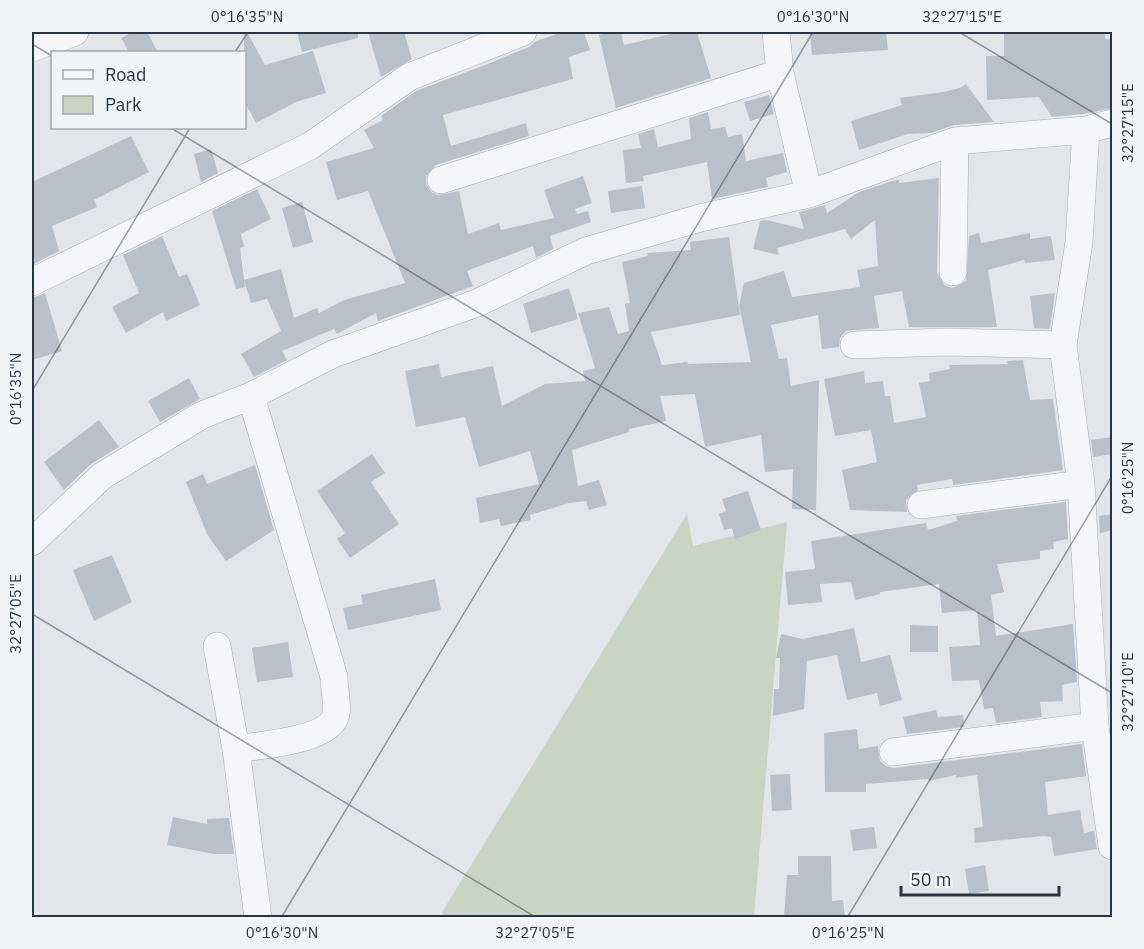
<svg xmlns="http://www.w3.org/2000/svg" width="1144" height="949" viewBox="0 0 1144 949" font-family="'IBM Plex Sans',sans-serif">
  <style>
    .green { fill: #c9d5c2 }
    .building { fill: #b9c0c9 }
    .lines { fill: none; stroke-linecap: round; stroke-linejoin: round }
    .minor-casing { stroke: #a7adb6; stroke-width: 28 }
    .minor { stroke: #f5f6f9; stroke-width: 27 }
    .ticks { fill: none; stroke: #293544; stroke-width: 1.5; stroke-opacity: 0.45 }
    .neatline { fill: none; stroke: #293544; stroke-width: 2 }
    .ticks-label { font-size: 15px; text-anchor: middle; fill: #293544 }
  </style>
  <rect width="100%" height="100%" fill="#e2e6eb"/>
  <path class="green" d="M 687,514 L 693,546 L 787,522 L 754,917 L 444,918 L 442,912 Z"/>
  <path class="building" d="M 133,32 L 147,32 L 158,52 L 129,52 L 121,38 Z
    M 244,32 L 247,32 L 265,65 L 313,51 L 326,93 L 296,102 L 256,123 L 244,101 Z
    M 297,32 L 358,32 L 358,38 L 302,52 Z
    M 368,32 L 404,32 L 412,59 L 381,77 Z
    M 563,32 L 584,32 L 590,50 L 569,57 L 573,79 L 443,115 L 451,146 L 526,123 L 529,136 L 436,165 L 426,176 L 426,184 L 431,192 L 438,195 L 459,191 L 468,234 L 499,223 L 501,230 L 554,218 L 544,190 L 583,176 L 592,203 L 575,209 L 577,214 L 588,211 L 591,222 L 550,236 L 553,249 L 536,258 L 533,246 L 467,271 L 473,286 L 378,321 L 376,313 L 337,334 L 334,329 L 282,351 L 287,360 L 254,377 L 241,354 L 281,331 L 267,299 L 251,303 L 244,280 L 281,269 L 294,318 L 317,308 L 319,313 L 344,300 L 405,283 L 368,191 L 337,200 L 326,162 L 374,148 L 364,130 L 383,120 L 381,116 L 416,91 L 485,65 L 529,47 L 536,41 Z
    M 613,32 L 621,32 L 624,45 L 679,32 L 697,32 L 711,78 L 616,108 L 599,35 Z
    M 810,32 L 886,32 L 888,50 L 812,55 Z
    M 1004,32 L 1104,32 L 1106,40 L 1113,38 L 1113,108 L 1083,114 L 1052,117 L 1039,97 L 987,100 L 986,56 L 1004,56 Z
    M 966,84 L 994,122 L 954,125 L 931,133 L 908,134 L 859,150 L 851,121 L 902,105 L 900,98 L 943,92 L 960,88 Z
    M 769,95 L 774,114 L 750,121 L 744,102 Z
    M 708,112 L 711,129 L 725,127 L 728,137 L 742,134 L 746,161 L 783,153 L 787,172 L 766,178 L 768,187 L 712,199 L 707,162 L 643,176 L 644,181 L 626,183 L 623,150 L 641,148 L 638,134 L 654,129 L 658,147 L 691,139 L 689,118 Z
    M 131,136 L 149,172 L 94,200 L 97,207 L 52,226 L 59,251 L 32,265 L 32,262 L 35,261 L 32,248 L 32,182 Z
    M 211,149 L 218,173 L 201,182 L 194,154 Z
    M 939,178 L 937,272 L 944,285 L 953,288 L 966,281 L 969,236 L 979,233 L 981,243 L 1030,233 L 1030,239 L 1051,236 L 1055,260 L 1025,263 L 1024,260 L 988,270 L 997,327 L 909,327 L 902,291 L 874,296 L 879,328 L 846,331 L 840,338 L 839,347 L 822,349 L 818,315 L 771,325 L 779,359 L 787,358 L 791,386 L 819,380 L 816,510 L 792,509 L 793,469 L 765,472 L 761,435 L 705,447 L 695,394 L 660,396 L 666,421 L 629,429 L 629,432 L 572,450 L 578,486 L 599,480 L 607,505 L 589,510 L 586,501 L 569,503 L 530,515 L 531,520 L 501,526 L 499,519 L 480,523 L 476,498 L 539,484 L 530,451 L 479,467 L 465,417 L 416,427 L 405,371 L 439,364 L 441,377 L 493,366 L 502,406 L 545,384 L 585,381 L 583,371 L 595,368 L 578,313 L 609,307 L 618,334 L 629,331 L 625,304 L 630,303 L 622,262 L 648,256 L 647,253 L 691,250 L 690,242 L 729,237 L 740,315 L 651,332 L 662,365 L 687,362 L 688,364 L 751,362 L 739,306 L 744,283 L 784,271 L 792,297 L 860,287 L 857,270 L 878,266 L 875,220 L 851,239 L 845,229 L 777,248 L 779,255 L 753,249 L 760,221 L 766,220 L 804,229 L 799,212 L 825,205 L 827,213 L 859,192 L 892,181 L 899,180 L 899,183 Z
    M 642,186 L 645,208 L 611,213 L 608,191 Z
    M 257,189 L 271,219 L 241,234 L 244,247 L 240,248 L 245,287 L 236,289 L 212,211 Z
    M 302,202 L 313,242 L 293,248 L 282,208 Z
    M 162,236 L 179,277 L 187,274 L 200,305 L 166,321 L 163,312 L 126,333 L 112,307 L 139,293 L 123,255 Z
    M 569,288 L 578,319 L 531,333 L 523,304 Z
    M 45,293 L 62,351 L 32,360 L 32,298 Z
    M 1055,293 L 1050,329 L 1034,328 L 1030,296 Z
    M 1023,360 L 1030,400 L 1053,399 L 1063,470 L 953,485 L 952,479 L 917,485 L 918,490 L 906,500 L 907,512 L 850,510 L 842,470 L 877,462 L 871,430 L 835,436 L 824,379 L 864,371 L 865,383 L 883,381 L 885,396 L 890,396 L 894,423 L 926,417 L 919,383 L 930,381 L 929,373 L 950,369 L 949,365 L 1008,364 L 1007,361 Z
    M 189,378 L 200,399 L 160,422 L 148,401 Z
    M 99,420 L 119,447 L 91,464 L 64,490 L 44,462 Z
    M 1113,437 L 1113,454 L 1093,457 L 1091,440 Z
    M 372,454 L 385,473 L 371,482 L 399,524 L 350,558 L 337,539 L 345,533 L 317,491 Z
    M 255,465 L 274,530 L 226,561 L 207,534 L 186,482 L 203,474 L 207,484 Z
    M 748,491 L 761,530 L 735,539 L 732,528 L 724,530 L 719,514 L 726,511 L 722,499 Z
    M 1066,502 L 1068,539 L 1053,542 L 1054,549 L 1040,551 L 1040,559 L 997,564 L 1004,592 L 991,595 L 996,636 L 1073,624 L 1077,682 L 1062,685 L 1063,701 L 1040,702 L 1042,717 L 996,723 L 993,708 L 984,709 L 979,680 L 952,681 L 949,647 L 980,645 L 977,610 L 942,613 L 939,584 L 880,592 L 880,594 L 855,600 L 851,582 L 820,584 L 822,602 L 788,605 L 785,572 L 815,569 L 811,541 L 926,523 L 928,530 L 957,521 L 956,516 Z
    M 1113,514 L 1113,530 L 1100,533 L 1099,516 Z
    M 112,555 L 132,602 L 94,621 L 73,570 Z
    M 435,579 L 441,610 L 348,630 L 343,608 L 363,604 L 361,595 Z
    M 910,625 L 938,626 L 938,652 L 910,652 Z
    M 854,628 L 861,662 L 890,655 L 902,700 L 880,706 L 877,693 L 847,700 L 837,655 L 807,661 L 804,709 L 773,716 L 774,689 L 779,689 L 780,658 L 776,658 L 781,634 L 803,639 Z
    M 288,642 L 293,677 L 257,682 L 252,648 Z
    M 936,710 L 938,717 L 963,715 L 964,727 L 907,734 L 903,717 Z
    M 857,729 L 859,749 L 878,746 L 880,761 L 886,766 L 894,768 L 1082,744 L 1086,776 L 1045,782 L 1048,815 L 1080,810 L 1084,833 L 1094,831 L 1097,849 L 1054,856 L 1051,837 L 1043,836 L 975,843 L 974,828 L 983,827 L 977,775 L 956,778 L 956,775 L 929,781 L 928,779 L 866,784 L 866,792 L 825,792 L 824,733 Z
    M 790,774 L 792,810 L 772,811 L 770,775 Z
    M 173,817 L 207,824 L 207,819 L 229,818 L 234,854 L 214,854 L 167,845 Z
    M 874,827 L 877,848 L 853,851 L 850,830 Z
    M 798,856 L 831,856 L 832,901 L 843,900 L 845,918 L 784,918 L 787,875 L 798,875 Z
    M 985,865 L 989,891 L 969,894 L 965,869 Z"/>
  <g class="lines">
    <g class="minor-casing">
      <path id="minor" d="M 776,32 L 780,73 L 809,194
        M 32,48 L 75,32
        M 1086,130 L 1079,242 L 1063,345 L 1081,484 L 1095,726 L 1112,846
        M 441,180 L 780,73
        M 953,272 L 955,141
        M 32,282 L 310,146 L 409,77 L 523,32
        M 854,345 L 947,342 L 1063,345
        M 921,505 L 1081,484
        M 32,542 L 102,476 L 202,415 L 251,396 L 333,354 L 477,303 L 586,251 L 700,218 L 809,194 L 955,141 L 1086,130 L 1112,123
        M 217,646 L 236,749 L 258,918
        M 236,749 C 259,745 331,741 336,714 C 338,703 334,688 334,677 L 251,396
        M 893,752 L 1095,726"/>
    </g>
    <use href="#minor" class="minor"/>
  </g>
  <path class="ticks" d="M 959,32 L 1112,124M 32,44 L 52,56M 235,52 L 248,32M 171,128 L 1112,693M 32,391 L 190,128M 32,614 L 537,918M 281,918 L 813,32M 847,918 L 1112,476"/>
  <rect width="1144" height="949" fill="none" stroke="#f2f5f8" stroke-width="66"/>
  <rect x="51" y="51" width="195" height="78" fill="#f2f5f8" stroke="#a2a8b0" stroke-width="1.5"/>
  <rect x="63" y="70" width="30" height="9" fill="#f5f6f9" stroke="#a2a8b0" stroke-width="1.5"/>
  <text x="105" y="81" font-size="18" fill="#293544">Road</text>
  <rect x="63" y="96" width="30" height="18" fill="#c9d5c2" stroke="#a2a8b0" stroke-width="1.5"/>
  <text x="105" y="111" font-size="18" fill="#293544">Park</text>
  <path d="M901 886v9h158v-9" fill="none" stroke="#293544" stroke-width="3"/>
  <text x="910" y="886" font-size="18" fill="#293544" stroke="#f2f5f8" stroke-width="4.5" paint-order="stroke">50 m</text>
  <rect x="33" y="33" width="1078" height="883" class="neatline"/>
  <g class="ticks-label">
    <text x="247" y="22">0°16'35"N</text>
    <text x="813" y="22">0°16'30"N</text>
    <text x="962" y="22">32°27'15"E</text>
    <text transform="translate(1128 123) rotate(-90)" y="5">32°27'15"E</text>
    <text transform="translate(16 389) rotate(-90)" y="5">0°16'35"N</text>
    <text transform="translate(1128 478) rotate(-90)" y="5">0°16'25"N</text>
    <text transform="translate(16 614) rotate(-90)" y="5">32°27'05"E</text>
    <text transform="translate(1128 692) rotate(-90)" y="5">32°27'10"E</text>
    <text x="282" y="938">0°16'30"N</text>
    <text x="535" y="938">32°27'05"E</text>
    <text x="848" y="938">0°16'25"N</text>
  </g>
</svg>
